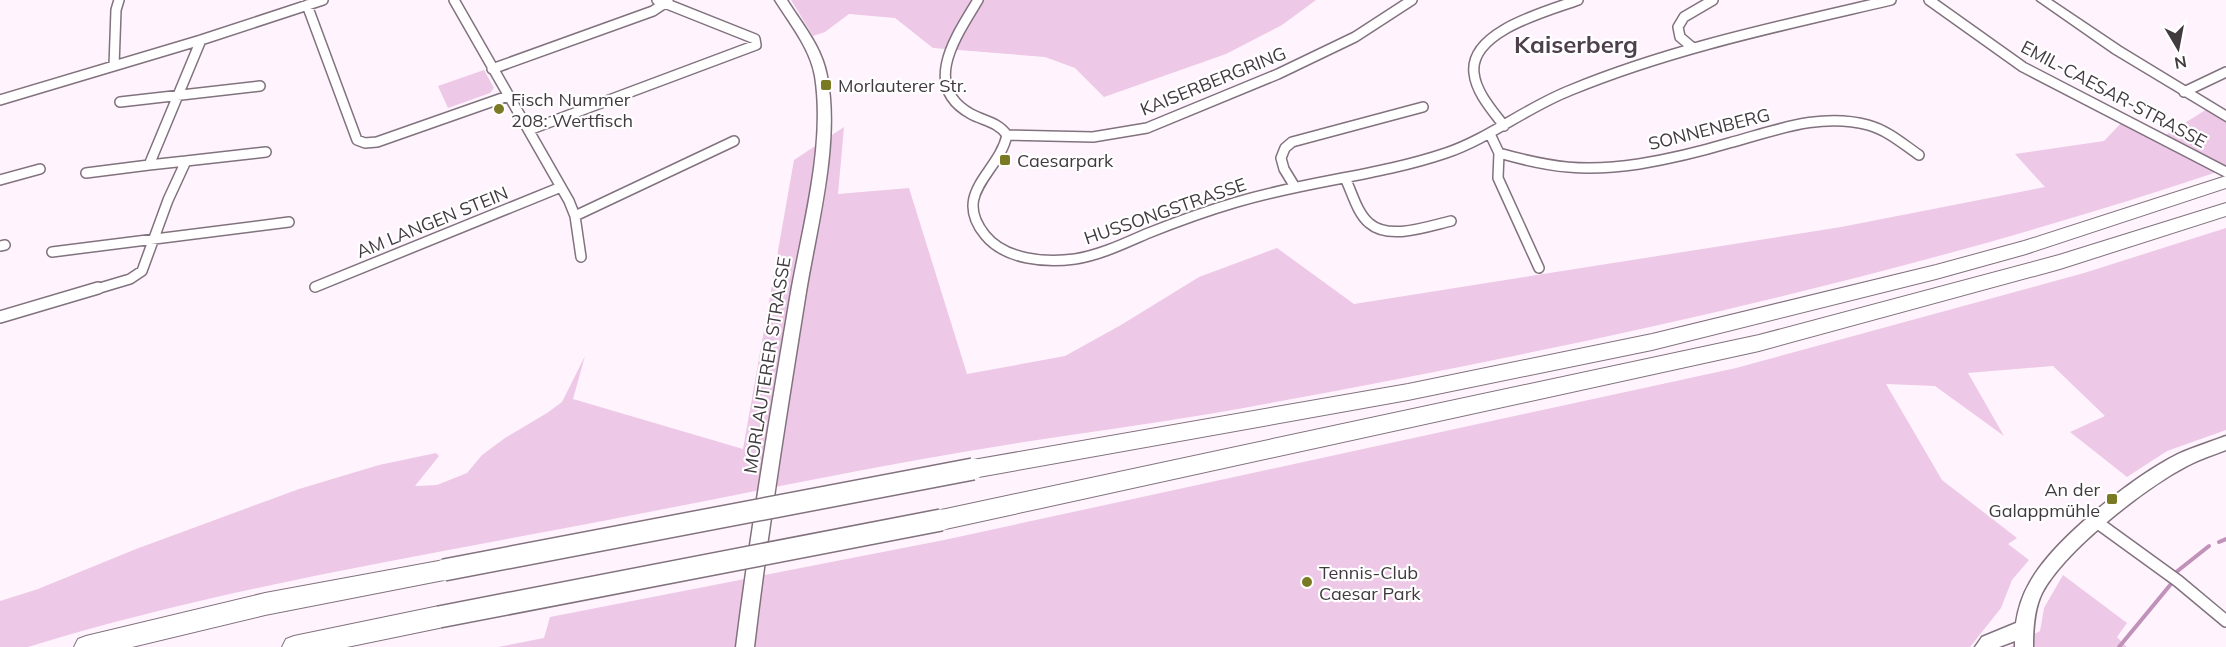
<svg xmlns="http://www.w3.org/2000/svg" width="2226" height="647" viewBox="0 0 2226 647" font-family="Mulish,sans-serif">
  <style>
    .green { fill: #eec8e7 }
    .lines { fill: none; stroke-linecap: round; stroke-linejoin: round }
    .stream { stroke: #c091b9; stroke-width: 4 }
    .street-far1-casing { stroke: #81727e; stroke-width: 12 }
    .street-casing { stroke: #81727e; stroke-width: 14 }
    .secondary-casing { stroke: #81727e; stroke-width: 3 }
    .highway-casing { stroke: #81727e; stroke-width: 2 }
    .street-far1 { stroke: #fff; stroke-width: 9 }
    .street { stroke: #fff; stroke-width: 11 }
    .secondary { fill: #fff; fill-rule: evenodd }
    .highway { fill: #fff; fill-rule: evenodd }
    .highway-bridge-casing { stroke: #81727e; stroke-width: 24; stroke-linecap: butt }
    .highway-bridge { stroke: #fff; stroke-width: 21 }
    .poi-dot { fill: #797a23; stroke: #fff; stroke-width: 2 }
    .labels { text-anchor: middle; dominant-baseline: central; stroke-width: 4.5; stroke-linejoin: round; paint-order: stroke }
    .street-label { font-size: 18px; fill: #413a3f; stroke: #fff }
    .poi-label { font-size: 18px; fill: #413a3f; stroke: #fff; text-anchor: start }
    .district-label { font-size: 24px; font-weight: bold; fill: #4d3f4b; stroke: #fff }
  </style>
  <rect width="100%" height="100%" fill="#fff4fd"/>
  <path class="green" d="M 791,0 L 1316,0 L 1282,25 L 1226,54 L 1104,97 L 1075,68 L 1045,57 L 933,48 L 895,18 L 849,14 L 825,32 L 813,36 Z
    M 484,70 L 494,88 L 490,93 L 448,108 L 438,86 Z
    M 2207,109 L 2226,120 L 2226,169 C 1897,280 1556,352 1215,413 C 1133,427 1051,437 969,451 C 850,471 732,496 613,519 C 417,557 219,588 28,647 L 0,647 L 0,601 L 38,589 L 136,549 L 299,489 L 379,465 L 436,453 L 439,456 L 415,486 L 437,485 L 467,473 L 482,455 L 505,438 L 547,413 L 562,402 L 585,356 L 573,399 L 743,449 L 794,160 L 844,127 L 838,194 L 909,188 L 967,374 L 1065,356 L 1121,325 L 1199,277 L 1277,248 L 1354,304 L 1841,227 L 2045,187 L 2015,154 L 2104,141 L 2124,120 L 2161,138 Z
    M 2226,228 L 2226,430 L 2167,451 L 2127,477 L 2070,432 L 2105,416 L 2053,366 L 1968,373 L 2004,436 L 1935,386 L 1886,384 L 1942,480 L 2017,538 L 2008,544 L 2029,560 L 2012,580 L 2001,608 L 1970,647 L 498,647 L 544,638 L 550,617 L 944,540 L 1736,368 L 2084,273 Z
    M 2063,575 L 2127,623 L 2117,637 L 2127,647 L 2010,647 L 2040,631 L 2044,608 Z"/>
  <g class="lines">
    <path class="stream" d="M 2219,542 L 2226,539
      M 2175,573 L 2209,546
      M 2119,647 L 2171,584"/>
    <g class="street-far1-casing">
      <path id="street-far1" d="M 454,0 L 569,201 L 575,216 L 581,257
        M 978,0 C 957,35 920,86 971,114 C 984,121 998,122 1007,135
        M 1929,0 L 2023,67 L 2226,172
        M 307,5 L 357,140 L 365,143 L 377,142 L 508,96
        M 1693,48 L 1680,37 L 1678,27 L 1684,17 L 1713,0
        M 114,66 L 116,10 L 119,0
        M 492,69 L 653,11 L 668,1
        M 2184,92 L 2226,72
        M 0,100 L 201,40 L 323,0
        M 120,102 L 260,86
        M 1504,126 C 1493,111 1476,93 1474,73 C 1469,31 1548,11 1578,0
        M 529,130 L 756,45 L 755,39 L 657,0
        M 1490,134 L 1499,153 L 1498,178 L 1539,268
        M 1007,135 C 999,173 951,193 985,235 C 1005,260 1046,263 1075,259 C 1100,255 1123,244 1146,234 C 1176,222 1206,211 1237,202 C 1306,181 1378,176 1446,153 C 1490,138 1527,107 1571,90 C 1673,48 1784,25 1891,0
        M 1007,135 L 1093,137 L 1147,128 L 1278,74 L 1355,37 L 1412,0
        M 1499,153 C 1552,168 1585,172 1639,164 C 1669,159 1699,152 1729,143 C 1774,131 1820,112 1868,125 C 1887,130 1903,144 1919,155
        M 186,161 L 266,152
        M 86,173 L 149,165
        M 1345,178 C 1352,192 1357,213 1369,223 C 1389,241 1429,226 1451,221
        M 0,180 L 40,169
        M 1295,187 L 1284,169 L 1281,158 L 1285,148 L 1292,142 L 1423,107
        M 575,216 L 734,141
        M 0,246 L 5,245
        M 52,252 L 289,222
        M 315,287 L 561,187
        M 93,290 L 130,279 L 142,271 L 168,200 L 186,161 L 149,165 L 201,40"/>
    </g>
    <g class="street-casing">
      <path id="street" d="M 0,317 L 98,288
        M 2098,523 L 2178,581 L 2226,621"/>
    </g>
    <g class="secondary-casing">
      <path id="secondary" d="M 775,0 L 787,0 C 802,24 822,47 827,76 C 840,143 817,225 806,292 C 787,410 768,528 754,647 L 736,647 C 751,528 771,410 791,292 C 803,225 826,144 815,76 C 810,48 790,24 775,0 Z
        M 2037,0 L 2051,0 L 2121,47 L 2226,111 L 2226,121 L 2113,53 Z
        M 2226,436 L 2226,450 C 2213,455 2200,459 2187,466 C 2145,488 2065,550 2042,593 C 2034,609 2033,629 2033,647 L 2015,647 L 2015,641 L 1999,647 L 1975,647 L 1982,637 L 2016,623 C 2018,610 2022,596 2029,584 C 2052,540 2134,476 2178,454 C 2194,447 2210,442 2226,436 Z"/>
    </g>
    <g class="highway-casing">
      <path id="highway" d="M 2226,176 L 2226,188 L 2026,254 L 1936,279 L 1652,350 L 1408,400 L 973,478 L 965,475 L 962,469 L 965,463 L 973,460 L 1408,384 L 1652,334 L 1936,265 L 2024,241 Z
        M 2226,203 L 2226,216 L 2060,269 L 1759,351 L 941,530 L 933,527 L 930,520 L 933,513 L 941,510 L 1759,335 L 2059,255 Z
        M 444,560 L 452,563 L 455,570 L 452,577 L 444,580 L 265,615 L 132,647 L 74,647 L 78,639 L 86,636 L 265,593 Z
        M 439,606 L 447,609 L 451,617 L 447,625 L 439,628 L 347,647 L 282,647 L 286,639 L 294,636 Z"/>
    </g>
    <use href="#street-far1" class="street-far1"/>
    <use href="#street" class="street"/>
    <use href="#secondary" class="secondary"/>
    <use href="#highway" class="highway"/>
    <g class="highway-bridge-casing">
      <path id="highway-bridge" d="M 444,570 L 973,469
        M 439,617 L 941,520"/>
    </g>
    <use href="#highway-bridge" class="highway-bridge"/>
  </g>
  <g class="poi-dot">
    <rect x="820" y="79" width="12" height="12" rx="3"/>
    <circle cx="499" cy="109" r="6"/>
    <rect x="999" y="154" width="12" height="12" rx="3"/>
    <rect x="2106" y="493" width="12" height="12" rx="3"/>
    <circle cx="1307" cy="582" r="6"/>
  </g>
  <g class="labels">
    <g class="street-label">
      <text transform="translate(1213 81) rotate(-22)">KAISERBERGRING</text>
      <text transform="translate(2114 94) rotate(28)">EMIL-CAESAR-STRASSE</text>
      <text transform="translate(1709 129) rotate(-14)">SONNENBERG</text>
      <text transform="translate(1165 211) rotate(-19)">HUSSONGSTRASSE</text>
      <text transform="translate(432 222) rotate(-22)">AM LANGEN STEIN</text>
      <text transform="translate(767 365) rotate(-81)">MORLAUTERER STRASSE</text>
    </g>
    <g class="poi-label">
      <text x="838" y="85">Morlauterer Str.</text>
      <text x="511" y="99">Fisch Nummer<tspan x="511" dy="21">208: Wertfisch</tspan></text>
      <text x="1017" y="160">Caesarpark</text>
      <text x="2100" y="489" text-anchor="end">An der<tspan x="2100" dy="21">Galappmühle</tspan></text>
      <text x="1319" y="572">Tennis-Club<tspan x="1319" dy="21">Caesar Park</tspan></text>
    </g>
    <g class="district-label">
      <text x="1576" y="44">Kaiserberg</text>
    </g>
  </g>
  <g transform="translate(2178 48) rotate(170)" stroke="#ffffff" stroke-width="4.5" paint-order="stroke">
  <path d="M0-4.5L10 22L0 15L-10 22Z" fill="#413a3f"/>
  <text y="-9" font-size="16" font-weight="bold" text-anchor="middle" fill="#413a3f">N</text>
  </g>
</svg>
